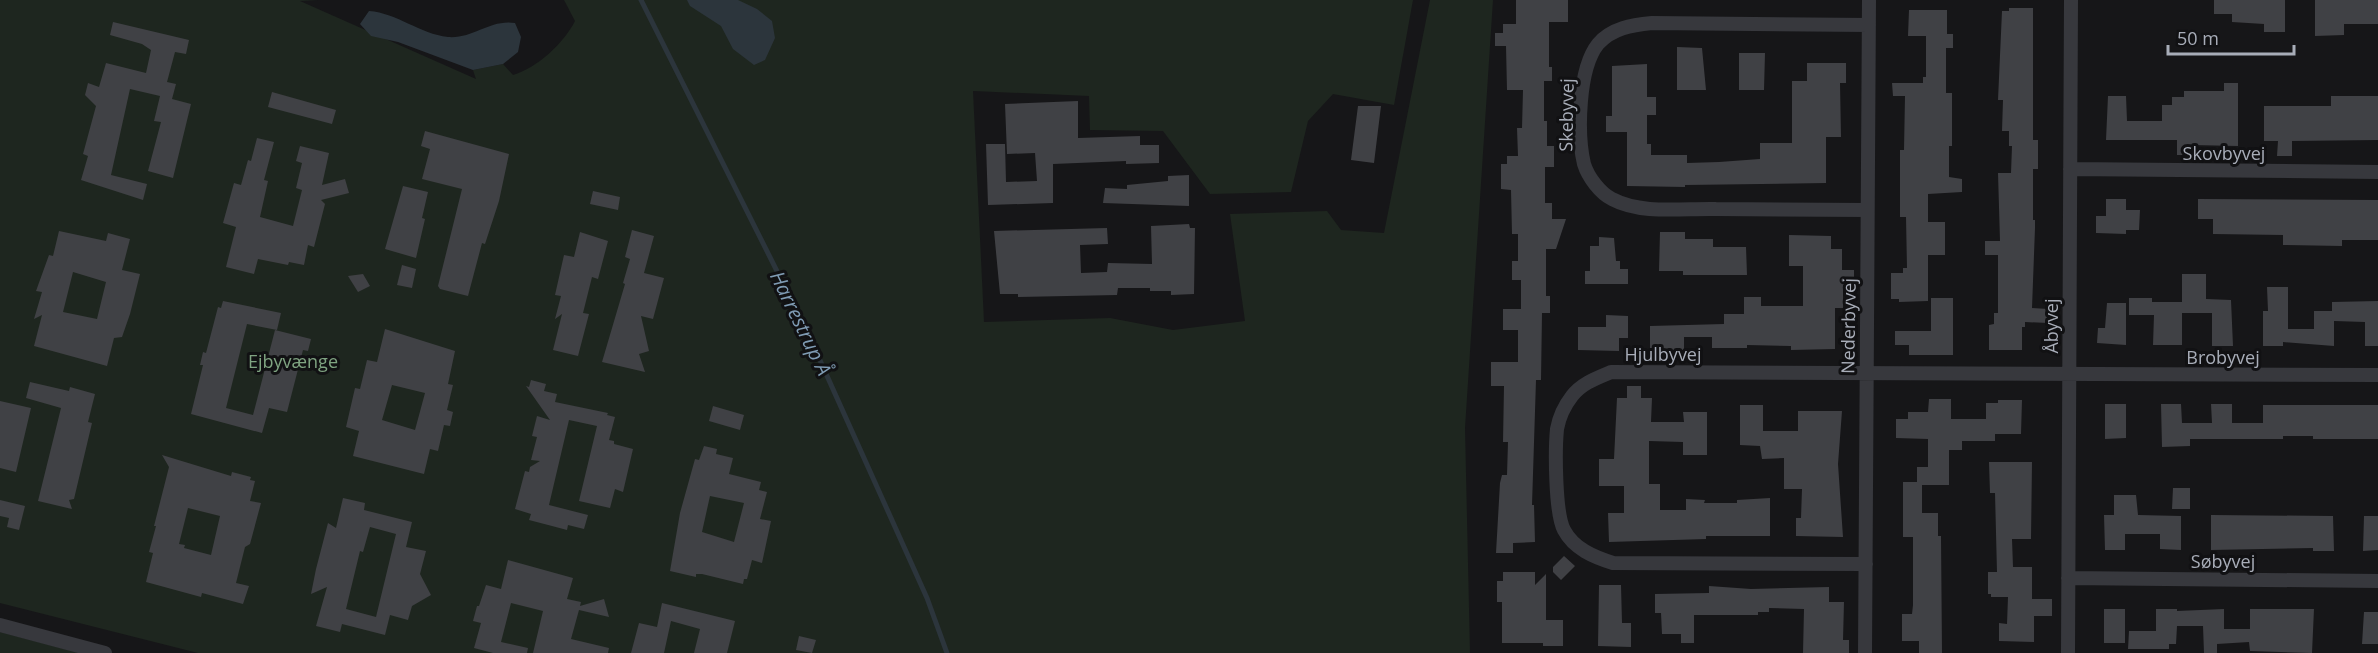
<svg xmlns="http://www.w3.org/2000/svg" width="2378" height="653" viewBox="0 0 2378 653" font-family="'Open Sans',sans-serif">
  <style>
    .green { fill: #1e261f }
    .water { fill: #2c353c }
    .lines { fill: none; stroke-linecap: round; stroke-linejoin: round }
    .stream { stroke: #2c353c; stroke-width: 5 }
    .building { fill: #404145; fill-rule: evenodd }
    .minor { stroke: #37383d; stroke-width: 14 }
    .labels { text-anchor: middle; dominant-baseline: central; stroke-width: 6; stroke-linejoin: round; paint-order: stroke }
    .street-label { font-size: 18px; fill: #a8adb8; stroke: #111113 }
    .park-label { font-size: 18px; fill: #7fa381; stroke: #111113 }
    .water-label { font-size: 20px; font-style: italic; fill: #7f9bb3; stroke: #111113 }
  </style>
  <rect width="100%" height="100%" fill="#161618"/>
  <path class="green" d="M 0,0 L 318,0 L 300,1 L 476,79 L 473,70 L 503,64 L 513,75 C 537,68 564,43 575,21 L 564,0 L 1413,0 L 1394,105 L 1333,94 L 1308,121 L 1291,192 L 1210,194 L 1163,131 L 1090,130 L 1089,96 L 973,91 L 984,322 L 1110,318 L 1173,330 L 1245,321 L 1230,214 L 1327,211 L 1341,230 L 1384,233 L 1430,0 L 1493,0 L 1465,428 L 1470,653 L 198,653 L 0,603 Z
    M 0,632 L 80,653 L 0,653 Z"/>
  <path class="water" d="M 687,0 L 738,0 L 757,9 L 772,21 L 775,38 L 765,60 L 754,65 L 733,49 L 721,26 L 690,6 Z
    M 369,11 C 397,13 420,34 448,37 C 473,39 490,19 515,23 L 521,37 L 518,52 L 503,64 L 473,70 L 398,42 L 371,36 L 360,24 Z"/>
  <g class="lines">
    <path class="stream" d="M 641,0 L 805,327 L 927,598 L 947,653"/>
  </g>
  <path class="building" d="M 1516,0 L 1568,0 L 1568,22 L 1549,22 L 1549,67 L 1552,67 L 1552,81 L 1544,81 L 1544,121 L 1547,121 L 1547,146 L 1554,146 L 1554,167 L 1545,167 L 1545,203 L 1552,203 L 1552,219 L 1566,219 L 1556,249 L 1546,249 L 1546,296 L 1550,296 L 1550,313 L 1542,313 L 1541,380 L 1536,380 L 1532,505 L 1534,505 L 1535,542 L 1513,543 L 1513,553 L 1496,553 L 1500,483 L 1502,475 L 1507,475 L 1508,442 L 1503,442 L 1504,386 L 1491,386 L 1491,362 L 1518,362 L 1518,330 L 1503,330 L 1503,309 L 1521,309 L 1521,280 L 1512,280 L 1512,261 L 1518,261 L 1518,234 L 1512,234 L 1511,190 L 1501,189 L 1501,164 L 1507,164 L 1507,156 L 1518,156 L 1517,128 L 1522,128 L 1523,90 L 1507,90 L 1506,46 L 1495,46 L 1495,33 L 1503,33 L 1503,24 L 1516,24 Z
    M 2214,0 L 2285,0 L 2285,32 L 2264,32 L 2264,24 L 2232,22 L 2232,14 L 2214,14 Z
    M 2315,0 L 2378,0 L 2378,24 L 2344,24 L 2344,35 L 2315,36 Z
    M 2009,8 L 2033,8 L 2033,140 L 2038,140 L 2038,169 L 2033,169 L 2033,220 L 2035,220 L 2035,228 L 2032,308 L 2048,309 L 2048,323 L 2025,322 L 2025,327 L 2022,327 L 2022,350 L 1989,350 L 1989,325 L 1994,324 L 1994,313 L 1998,313 L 1998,255 L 1985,255 L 1985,241 L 2000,241 L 1998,173 L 2011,173 L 2012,146 L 2009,146 L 2009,131 L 2002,131 L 2003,100 L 1998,100 L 2002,11 L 2009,11 Z
    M 1909,10 L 1947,10 L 1947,34 L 1953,34 L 1953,48 L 1946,48 L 1946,93 L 1952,93 L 1952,146 L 1949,146 L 1949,177 L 1962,179 L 1962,192 L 1928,194 L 1928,222 L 1945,222 L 1945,255 L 1928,255 L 1928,301 L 1899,302 L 1899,299 L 1891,299 L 1891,273 L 1903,273 L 1903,268 L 1907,268 L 1906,217 L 1900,217 L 1900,150 L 1904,150 L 1905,96 L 1893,96 L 1892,83 L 1923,83 L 1923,77 L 1926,77 L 1926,36 L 1908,36 Z
    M 113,22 L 189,40 L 186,54 L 175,52 L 167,82 L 176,84 L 172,99 L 191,104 L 173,178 L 148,171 L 161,122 L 154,121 L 160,96 L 130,89 L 111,175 L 147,184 L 143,200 L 81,180 L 88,156 L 83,154 L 96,106 L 85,95 L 88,83 L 99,87 L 106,63 L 146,73 L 151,50 L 142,44 L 110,35 Z
    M 1677,47 L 1702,48 L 1706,90 L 1677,90 Z
    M 1739,53 L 1765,53 L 1764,90 L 1739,90 Z
    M 1807,63 L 1846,63 L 1846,83 L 1840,83 L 1841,137 L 1826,137 L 1826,183 L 1685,185 L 1685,187 L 1627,186 L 1627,132 L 1606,132 L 1606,116 L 1612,116 L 1612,66 L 1647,64 L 1647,97 L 1656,97 L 1656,115 L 1647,115 L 1647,144 L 1651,144 L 1651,155 L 1687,155 L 1687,163 L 1719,162 L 1760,159 L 1760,143 L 1792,143 L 1792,81 L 1807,81 Z
    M 2224,83 L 2238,83 L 2238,146 L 2191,145 L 2191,155 L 2177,155 L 2177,140 L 2106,140 L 2108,96 L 2126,96 L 2127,121 L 2162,121 L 2162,105 L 2172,105 L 2172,97 L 2184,97 L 2184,91 L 2224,91 Z
    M 272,92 L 336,110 L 332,124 L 268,107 Z
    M 2331,96 L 2378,96 L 2378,140 L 2292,141 L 2292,156 L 2277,156 L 2278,141 L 2264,141 L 2264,106 L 2331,106 Z
    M 1078,101 L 1078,138 L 1140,136 L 1140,145 L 1159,145 L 1159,163 L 1126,164 L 1126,161 L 1053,164 L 1053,203 L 988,205 L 986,144 L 1005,144 L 1006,182 L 1037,181 L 1035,153 L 1007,154 L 1005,104 Z
    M 1358,106 L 1381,106 L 1374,163 L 1351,160 Z
    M 425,131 L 509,154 L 499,201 L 485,244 L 482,243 L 468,296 L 440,289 L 438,286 L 462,189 L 422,179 L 430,149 L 421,146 Z
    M 257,138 L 274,142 L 264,180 L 268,181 L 260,217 L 293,226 L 302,190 L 296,188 L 302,163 L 296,161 L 300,146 L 329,153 L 322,185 L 345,179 L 349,193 L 321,200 L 325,204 L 314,247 L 308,245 L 304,265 L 289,262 L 288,265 L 258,259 L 254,274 L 226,267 L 236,227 L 223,223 L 234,183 L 241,185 L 248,160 L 251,161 Z
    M 1189,175 L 1189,206 L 1103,203 L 1105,188 L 1127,189 L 1127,185 L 1168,181 L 1168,176 Z
    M 403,186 L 428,192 L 422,218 L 425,219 L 416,258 L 385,249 Z
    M 593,191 L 620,197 L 618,210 L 590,204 Z
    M 2106,199 L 2126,199 L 2126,210 L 2140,210 L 2139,230 L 2126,230 L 2126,234 L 2096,233 L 2096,216 L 2106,216 Z
    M 2198,199 L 2378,200 L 2378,240 L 2342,240 L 2342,246 L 2283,245 L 2283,235 L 2213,234 L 2213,219 L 2198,219 Z
    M 1189,224 L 1190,228 L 1195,228 L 1194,294 L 1171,295 L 1171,291 L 1150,291 L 1150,288 L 1118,288 L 1117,295 L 1018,297 L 1018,294 L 1000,294 L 994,231 L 1107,228 L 1108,244 L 1080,245 L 1081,273 L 1107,272 L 1108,263 L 1152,264 L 1151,226 Z
    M 632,230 L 654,236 L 644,273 L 664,278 L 653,319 L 641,316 L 649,351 L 639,354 L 645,372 L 602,362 L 625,284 L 623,283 L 630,259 L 625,257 Z
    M 59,231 L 106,241 L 108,233 L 130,239 L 122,270 L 140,274 L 130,314 L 122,337 L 114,338 L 107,366 L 34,346 L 42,315 L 34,319 L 42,292 L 36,291 L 49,255 L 53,256 ZM 73,272 L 106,282 L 97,319 L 63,312 Z
    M 580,232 L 608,241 L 598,279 L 592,277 L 583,313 L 589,314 L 578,356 L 553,350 L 562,314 L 555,319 L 561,296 L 555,295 L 564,255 L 574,257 Z
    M 1660,232 L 1685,232 L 1685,239 L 1713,239 L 1713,247 L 1746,247 L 1747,275 L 1683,275 L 1683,271 L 1659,271 Z
    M 1789,235 L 1831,236 L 1831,249 L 1842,249 L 1842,270 L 1854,270 L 1854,285 L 1843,285 L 1843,308 L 1835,308 L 1835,349 L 1791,350 L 1791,346 L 1747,345 L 1747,348 L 1712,348 L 1712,337 L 1684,337 L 1684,351 L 1650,351 L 1650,326 L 1724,324 L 1724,314 L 1744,314 L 1744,297 L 1761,297 L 1761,306 L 1803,306 L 1803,266 L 1789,266 Z
    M 1599,237 L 1614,238 L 1616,261 L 1620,261 L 1620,269 L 1628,269 L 1628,284 L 1585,284 L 1585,271 L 1590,271 L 1590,246 L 1599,246 Z
    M 402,265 L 416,269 L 412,288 L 397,285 Z
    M 363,274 L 370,286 L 358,292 L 348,276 Z
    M 2182,274 L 2206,274 L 2206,299 L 2231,300 L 2233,346 L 2212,346 L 2212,313 L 2182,313 L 2182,345 L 2153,345 L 2154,315 L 2129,315 L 2129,298 L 2152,298 L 2152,302 L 2182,302 L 2182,305 Z
    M 2267,287 L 2288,287 L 2288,329 L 2314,329 L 2314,311 L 2332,311 L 2332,302 L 2378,301 L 2378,346 L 2365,346 L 2365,322 L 2334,321 L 2334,346 L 2283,342 L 2283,346 L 2263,346 L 2263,311 L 2268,311 Z
    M 1931,298 L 1953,298 L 1953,355 L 1909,355 L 1909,345 L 1895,345 L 1895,331 L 1931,331 Z
    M 223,301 L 281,313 L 277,330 L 247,324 L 226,408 L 253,415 L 275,330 L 311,339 L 308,351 L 303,350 L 287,412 L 269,408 L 262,433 L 191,414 L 203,365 L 200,365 L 203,352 L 206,353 L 218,307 L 221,308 Z
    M 2107,303 L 2126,303 L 2126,345 L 2097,343 L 2098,328 L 2105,328 Z
    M 1606,315 L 1628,316 L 1628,338 L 1619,338 L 1619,351 L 1578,350 L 1578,327 L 1606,327 Z
    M 385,329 L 455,351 L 448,384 L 453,385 L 447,410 L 453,412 L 450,426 L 444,425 L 438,451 L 430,449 L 424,474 L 353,456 L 359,431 L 346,427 L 355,388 L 360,389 L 367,360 L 377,362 ZM 392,385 L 425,393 L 415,430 L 382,420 Z
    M 531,380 L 546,384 L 544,391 L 557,394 L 555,402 L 608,413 L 607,415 L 615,417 L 609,440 L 614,441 L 614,444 L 633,449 L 623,492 L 615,489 L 610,508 L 579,501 L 597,426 L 569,420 L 549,505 L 588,515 L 584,529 L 568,525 L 567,530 L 552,526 L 529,520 L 531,514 L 515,509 L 525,471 L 529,472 L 530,467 L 540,461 L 531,460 L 537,437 L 532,436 L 537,416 L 550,420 L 526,386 L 529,387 Z
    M 30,382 L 69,391 L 70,387 L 95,394 L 88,422 L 92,423 L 74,499 L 69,500 L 72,509 L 38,501 L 61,408 L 26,398 Z
    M 1627,386 L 1641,386 L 1641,398 L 1652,398 L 1651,422 L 1684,422 L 1683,412 L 1707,412 L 1707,455 L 1683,455 L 1683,442 L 1649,441 L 1649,484 L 1660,484 L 1660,510 L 1686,510 L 1686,499 L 1705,500 L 1704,503 L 1737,503 L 1737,500 L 1770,498 L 1770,536 L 1706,536 L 1706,539 L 1609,542 L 1608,513 L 1624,513 L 1624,486 L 1599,486 L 1599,459 L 1614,459 L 1617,398 L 1627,398 Z
    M 1929,399 L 1951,399 L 1951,419 L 1986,419 L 1986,403 L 1998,403 L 1998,400 L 2022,400 L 2021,434 L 1995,434 L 1995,441 L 1962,441 L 1962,450 L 1949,450 L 1949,485 L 1922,485 L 1922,513 L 1938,513 L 1938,536 L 1941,536 L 1942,653 L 1919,653 L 1919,641 L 1902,641 L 1902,614 L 1912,614 L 1913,605 L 1913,537 L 1903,537 L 1903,482 L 1917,482 L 1917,467 L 1928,467 L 1928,439 L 1896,438 L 1896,419 L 1908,419 L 1908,412 L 1928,412 Z
    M 0,401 L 31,408 L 16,472 L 0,468 Z
    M 2105,404 L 2126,404 L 2126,438 L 2105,439 Z
    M 2161,404 L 2181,404 L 2182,423 L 2212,423 L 2211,404 L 2232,404 L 2232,423 L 2263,423 L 2263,405 L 2378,405 L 2378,439 L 2313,439 L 2313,436 L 2283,436 L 2283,439 L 2190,439 L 2190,446 L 2162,447 Z
    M 1740,405 L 1763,405 L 1763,431 L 1798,431 L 1798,411 L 1842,411 L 1838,464 L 1843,537 L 1796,536 L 1796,518 L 1801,518 L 1802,489 L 1784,489 L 1784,458 L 1762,459 L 1760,446 L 1740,445 Z
    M 713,406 L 744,415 L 740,430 L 709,421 Z
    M 704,446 L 717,449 L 716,454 L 733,458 L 729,474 L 761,482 L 759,490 L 767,492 L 760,519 L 771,521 L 762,563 L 752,560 L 747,579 L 744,579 L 743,584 L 702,574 L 696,574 L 696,577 L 670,571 L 680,513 L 695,459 L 699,460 ZM 710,496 L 744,503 L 734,542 L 702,532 Z
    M 162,455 L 231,476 L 232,472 L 251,477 L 250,480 L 255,481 L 250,501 L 261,503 L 250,544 L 245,547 L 236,583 L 249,586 L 243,604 L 202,593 L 201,597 L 146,582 L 153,553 L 149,552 L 156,526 L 154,526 L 169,467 ZM 188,508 L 220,516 L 211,555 L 184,548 L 185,545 L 179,544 Z
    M 1989,462 L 2032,462 L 2031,539 L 2012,539 L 2013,567 L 2032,567 L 2032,599 L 2052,599 L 2052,616 L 2034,616 L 2034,642 L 1999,641 L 1999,623 L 2007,624 L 2008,597 L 1991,597 L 1991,594 L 1988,594 L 1988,572 L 1997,572 L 1995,493 L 1990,493 Z
    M 2173,488 L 2190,488 L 2190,509 L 2172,509 Z
    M 2114,495 L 2136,495 L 2138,515 L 2181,516 L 2181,550 L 2160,549 L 2160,534 L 2125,534 L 2125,550 L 2105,550 L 2104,515 L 2114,515 Z
    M 343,498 L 365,503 L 364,510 L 412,522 L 406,547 L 426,551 L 420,574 L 431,595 L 412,606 L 408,620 L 390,615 L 385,635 L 342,624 L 340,632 L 316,626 L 327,587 L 311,594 L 316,569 L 328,523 L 336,528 ZM 370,527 L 396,534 L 376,617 L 346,609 L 360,551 L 363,552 Z
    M 0,500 L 25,506 L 19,530 L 7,527 L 9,518 L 0,516 Z
    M 2211,515 L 2333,516 L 2334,551 L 2313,551 L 2313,548 L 2211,550 Z
    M 2364,516 L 2378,516 L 2378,550 L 2363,551 Z
    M 1564,556 L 1575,566 L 1561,580 L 1553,572 L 1553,567 Z
    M 508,560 L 573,578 L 567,599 L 581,602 L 580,606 L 604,599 L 609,617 L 579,610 L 571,639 L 609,648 L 608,653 L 533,653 L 543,611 L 511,603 L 501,642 L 528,648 L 527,653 L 493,653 L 474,648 L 481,623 L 473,621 L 477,606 L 479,606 L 486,585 L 501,589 Z
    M 1503,572 L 1535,572 L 1535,585 L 1546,574 L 1546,620 L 1563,620 L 1563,646 L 1543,646 L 1543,643 L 1502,643 L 1502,602 L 1497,602 L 1497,581 L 1503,581 Z
    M 1599,585 L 1621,585 L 1622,623 L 1631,623 L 1631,647 L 1598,646 Z
    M 1709,586 L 1751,589 L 1829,587 L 1829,602 L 1844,602 L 1843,640 L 1849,640 L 1849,653 L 1803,653 L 1804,609 L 1769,608 L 1769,612 L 1758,612 L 1758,615 L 1694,615 L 1694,643 L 1681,643 L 1681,634 L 1662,634 L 1661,613 L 1655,613 L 1655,594 L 1709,593 Z
    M 662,603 L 735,621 L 727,653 L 694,653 L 700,629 L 671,621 L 664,653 L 631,653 L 639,623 L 657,627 Z
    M 2104,609 L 2125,609 L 2125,643 L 2104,643 Z
    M 2156,609 L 2177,609 L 2177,611 L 2224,609 L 2224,629 L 2250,629 L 2250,609 L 2314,609 L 2312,653 L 2250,651 L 2249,642 L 2217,644 L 2217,653 L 2204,653 L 2203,626 L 2177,626 L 2176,644 L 2169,644 L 2169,649 L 2128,649 L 2129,631 L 2156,631 Z
    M 2364,612 L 2378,612 L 2378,644 L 2362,644 Z
    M 799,636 L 816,640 L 812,653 L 796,650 Z"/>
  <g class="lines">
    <path class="minor" d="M 2070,169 L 2378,172
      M 1867,210 C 1817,210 1767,209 1716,209 C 1684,208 1642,215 1612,199 C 1600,193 1588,177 1584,164 C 1577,134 1578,69 1598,44 C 1612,28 1632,25 1652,23 L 1869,25
      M 1866,564 L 1613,563 C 1594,557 1574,549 1564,530 C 1555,513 1555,450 1557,429 C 1559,418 1565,405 1572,396 C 1582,383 1597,378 1611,372 L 2378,375
      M 2068,578 L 2378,581
      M 0,625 L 105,653
      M 1865,653 L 1869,0
      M 2068,653 L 2071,0"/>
  </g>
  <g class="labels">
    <g class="street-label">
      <text transform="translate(1566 115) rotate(-89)">Skebyvej</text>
      <text x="2224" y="153">Skovbyvej</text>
      <text transform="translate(1848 326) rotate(-89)">Nederbyvej</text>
      <text transform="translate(2051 326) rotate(-90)">Åbyvej</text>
      <text x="1663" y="354">Hjulbyvej</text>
      <text x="2223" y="357">Brobyvej</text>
      <text x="2223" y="561">Søbyvej</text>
    </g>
    <g class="park-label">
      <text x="293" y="361">Ejbyvænge</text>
    </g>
    <g class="water-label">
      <text transform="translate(801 323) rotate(64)">Harrestrup Å</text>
    </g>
  </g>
  <path d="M2168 45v9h126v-9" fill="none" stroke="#a8adb8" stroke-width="3"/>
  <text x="2177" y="45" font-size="18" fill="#a8adb8" stroke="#111113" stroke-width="4.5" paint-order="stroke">50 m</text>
</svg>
